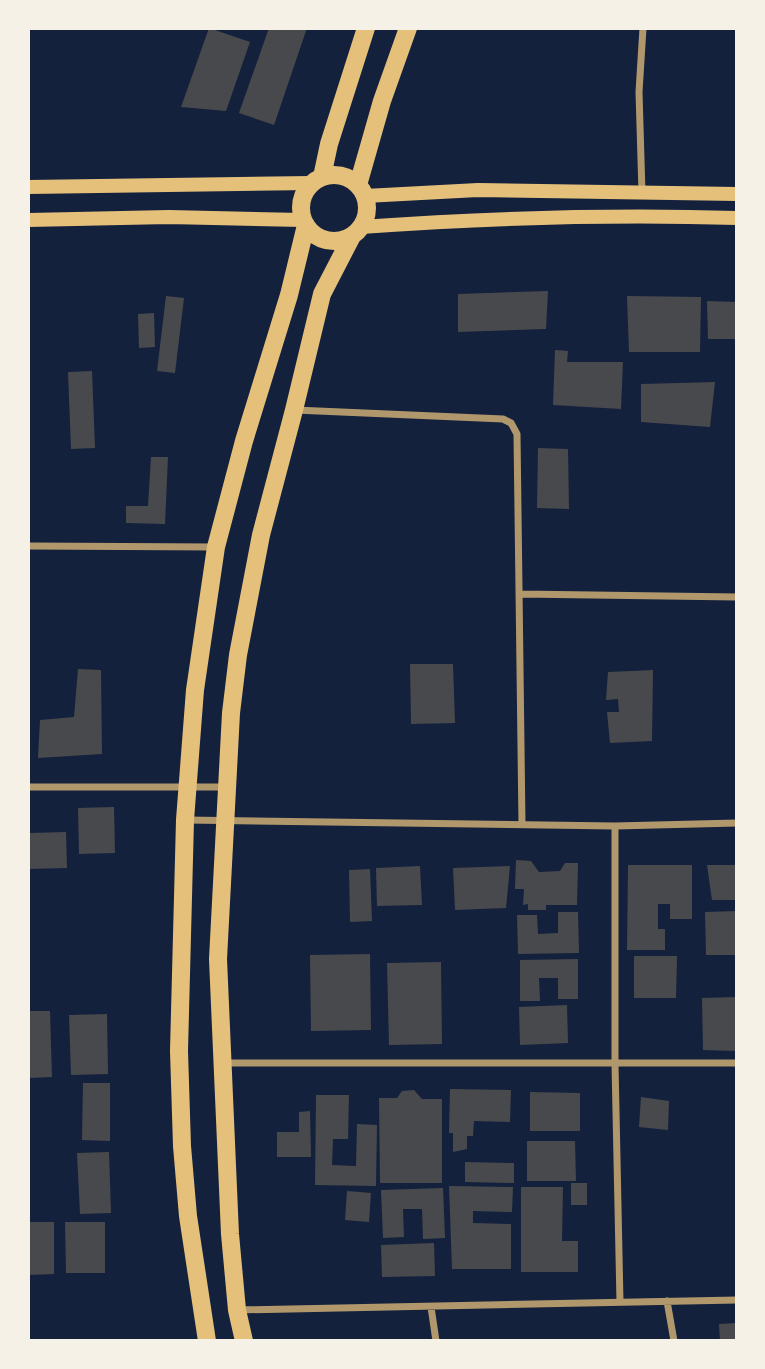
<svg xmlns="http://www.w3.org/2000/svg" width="765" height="1369" viewBox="0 0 765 1369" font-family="Jost,sans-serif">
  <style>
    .building { fill: #48494c }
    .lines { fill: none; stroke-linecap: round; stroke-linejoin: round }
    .minor { stroke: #b1986c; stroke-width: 7 }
    .secondary { stroke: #e5c07b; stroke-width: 14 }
    .primary { stroke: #e5c07b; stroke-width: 18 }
  </style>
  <rect width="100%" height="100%" fill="#14213d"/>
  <path class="building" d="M 209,28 L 250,42 L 226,111 L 181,107 Z
    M 269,28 L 307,28 L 274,125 L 239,113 Z
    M 548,291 L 546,329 L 458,332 L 458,294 Z
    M 166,296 L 184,298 L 175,373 L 157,371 Z
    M 627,296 L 701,297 L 700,352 L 629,352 Z
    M 707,301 L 737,302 L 737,339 L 708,339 Z
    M 154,313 L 155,347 L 139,348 L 138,314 Z
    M 555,350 L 568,351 L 567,362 L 623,362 L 621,409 L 553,405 Z
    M 92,371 L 95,448 L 71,449 L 68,372 Z
    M 715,382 L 710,427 L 641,422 L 641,384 Z
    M 538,448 L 568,449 L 569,509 L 537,508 Z
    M 151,457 L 168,457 L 165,524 L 126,523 L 126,506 L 148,506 Z
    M 410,664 L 453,664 L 455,723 L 411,724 Z
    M 78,669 L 101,670 L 102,754 L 38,758 L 40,720 L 74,717 Z
    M 653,670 L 652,741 L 610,743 L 607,712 L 619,712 L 618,699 L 606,700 L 608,672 Z
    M 114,807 L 115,853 L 79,854 L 78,808 Z
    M 66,832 L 67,868 L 28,869 L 28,833 Z
    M 516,860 L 531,861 L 539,872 L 560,871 L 565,863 L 578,863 L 577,905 L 546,905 L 546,910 L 528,910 L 528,904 L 523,905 L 524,889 L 515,889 Z
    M 628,865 L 692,865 L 692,919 L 670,919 L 670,904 L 658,904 L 658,929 L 665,929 L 665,950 L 627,950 Z
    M 707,865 L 737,865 L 737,900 L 712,900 Z
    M 420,866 L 422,905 L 377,906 L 376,868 Z
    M 510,866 L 506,908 L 455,910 L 453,868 Z
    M 370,869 L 372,921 L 350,922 L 349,870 Z
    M 737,911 L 737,955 L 706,955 L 705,912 Z
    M 558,912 L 578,912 L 579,953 L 518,954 L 517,915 L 537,915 L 538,934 L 558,933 Z
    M 370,954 L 371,1030 L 311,1031 L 310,955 Z
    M 634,956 L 677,956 L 676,998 L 634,998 Z
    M 578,959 L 578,999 L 558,999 L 558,978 L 539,978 L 540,1001 L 520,1001 L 520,960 Z
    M 441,962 L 442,1044 L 389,1045 L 387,963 Z
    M 737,997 L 737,1051 L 703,1050 L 702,998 Z
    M 567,1005 L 568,1043 L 520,1045 L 519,1007 Z
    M 28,1011 L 50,1011 L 52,1077 L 28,1078 Z
    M 107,1014 L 108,1074 L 71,1075 L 69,1015 Z
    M 83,1083 L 110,1083 L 110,1141 L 82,1140 Z
    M 450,1089 L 511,1090 L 510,1122 L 474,1121 L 473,1136 L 467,1136 L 467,1149 L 453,1152 L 453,1133 L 449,1133 Z
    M 414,1090 L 422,1099 L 442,1099 L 442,1183 L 380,1183 L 379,1098 L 397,1098 L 402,1091 Z
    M 530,1092 L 580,1093 L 580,1131 L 530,1131 Z
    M 316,1095 L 349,1095 L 348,1139 L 333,1139 L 332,1165 L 356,1166 L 357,1124 L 377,1125 L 376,1186 L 315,1185 Z
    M 641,1097 L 669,1101 L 668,1130 L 639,1127 Z
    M 310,1111 L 311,1157 L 277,1157 L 277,1132 L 299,1132 L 299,1112 Z
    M 527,1141 L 575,1141 L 576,1181 L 527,1181 Z
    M 109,1152 L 111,1213 L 80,1214 L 77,1153 Z
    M 465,1162 L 514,1163 L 514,1183 L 465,1182 Z
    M 571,1183 L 587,1183 L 587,1205 L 571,1205 Z
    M 449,1186 L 513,1187 L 512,1212 L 473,1211 L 473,1223 L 511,1224 L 511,1269 L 452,1269 Z
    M 521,1187 L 563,1187 L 562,1241 L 578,1241 L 578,1272 L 521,1272 Z
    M 443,1188 L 445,1238 L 423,1239 L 422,1209 L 403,1209 L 404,1237 L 383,1238 L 381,1190 Z
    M 347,1191 L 371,1193 L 369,1222 L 345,1220 Z
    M 28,1222 L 54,1222 L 54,1274 L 28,1275 Z
    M 65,1222 L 105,1222 L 105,1273 L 66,1273 Z
    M 434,1243 L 435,1276 L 382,1277 L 381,1245 Z
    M 737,1323 L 737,1341 L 720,1341 L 719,1324 Z"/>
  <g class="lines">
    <path class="minor" d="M 642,193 L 639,92 L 643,28
      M 295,410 L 503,419 L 511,423 L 517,434 L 522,824
      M 28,546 L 215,547
      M 520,594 L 737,597
      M 28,787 L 226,787
      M 186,820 L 615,826 L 737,823
      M 615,826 L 615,1064 L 620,1302
      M 225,1063 L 737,1063
      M 667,1301 L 674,1341
      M 431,1307 L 436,1341
      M 237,1310 L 737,1300"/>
    <path class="secondary" d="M 28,187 L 311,183
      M 365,196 L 478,190 L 737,194
      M 28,220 L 169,217 L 303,220
      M 361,227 C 487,218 611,214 737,218"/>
    <path class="primary" d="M301 208a33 33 0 1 1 66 0a33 33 0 1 1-66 0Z
      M 322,177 L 329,144 L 366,28
      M 358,185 L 382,101 L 408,28
      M 207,1341 L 188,1216 L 182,1146 L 179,1051 L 185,820 L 195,690 L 216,547 L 244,441 L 289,295 L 306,225
      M 244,1341 L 237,1310 L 230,1234 L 218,959 L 231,713 L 238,655 L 261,535 L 294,410 L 322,294 L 352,236"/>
  </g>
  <rect width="765" height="1369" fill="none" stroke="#f6f1e7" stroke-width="60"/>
</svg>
